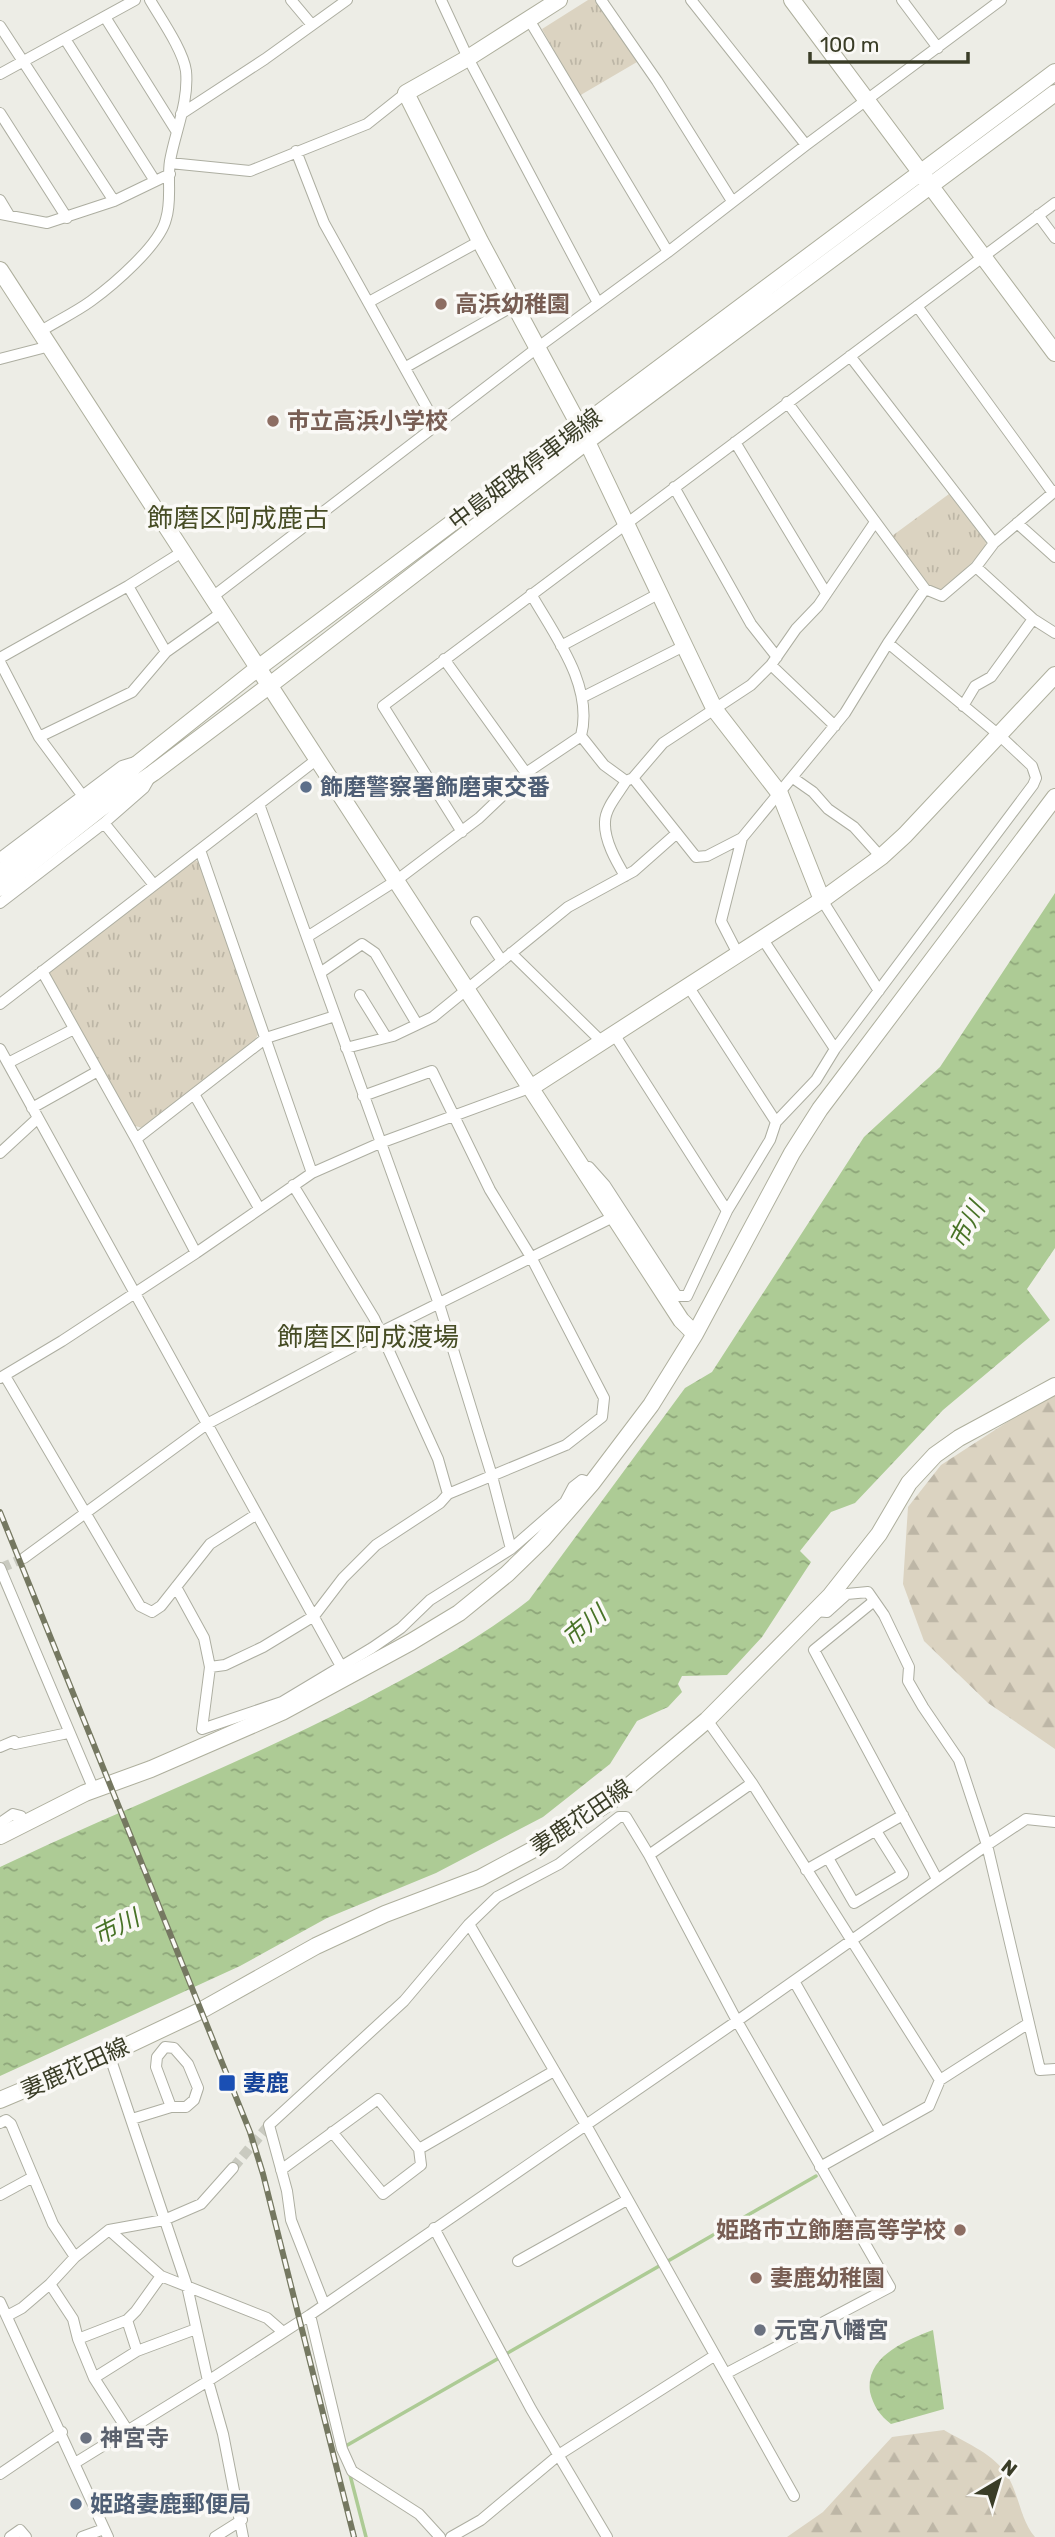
<svg xmlns="http://www.w3.org/2000/svg" width="1055" height="2537" viewBox="0 0 1055 2537" font-family="Rubik,'Noto Sans JP',sans-serif">
  <style>
    .forest { fill: url(#forest-firs) }
    .park { fill: url(#park-tufts) }
    .water { fill: url(#water-ripples) }
    .lines { fill: none; stroke-linecap: round; stroke-linejoin: round }
    .stream { stroke: #adcb95; stroke-width: 3.5 }
    .street-tunnel { stroke: #c9cac0; stroke-width: 10; stroke-dasharray: 10 5; stroke-linecap: butt }
    .street-casing { stroke: #adaea1; stroke-width: 12 }
    .secondary-casing { stroke: #aeaf9d; stroke-width: 18 }
    .street { stroke: #fff; stroke-width: 10 }
    .secondary { stroke: #fff; stroke-width: 16 }
    .rail-casing { stroke: #757861; stroke-width: 6 }
    .rail { stroke: #faf9f6; stroke-width: 3.5; stroke-dasharray: 10; stroke-linecap: butt }
    .education-dot { fill: #8d6e63; stroke: #faf9f6; stroke-width: 2.5 }
    .service-dot { fill: #5c6f8a; stroke: #faf9f6; stroke-width: 2.5 }
    .transit-dot { fill: #1a4fb4; stroke: #faf9f6; stroke-width: 2.5 }
    .worship-dot { fill: #6b7280; stroke: #faf9f6; stroke-width: 2.5 }
    .labels { text-anchor: middle; dominant-baseline: central; stroke-width: 7; stroke-linejoin: round; paint-order: stroke }
    .education-label { font-size: 23px; font-weight: bold; fill: #785e54; stroke: #faf9f6; text-anchor: start }
    .street-label { font-size: 23px; fill: #3a3d27; stroke: #faf9f6 }
    .service-label { font-size: 23px; font-weight: bold; fill: #4e5e75; stroke: #faf9f6; text-anchor: start }
    .transit-label { font-size: 23px; font-weight: bold; fill: #164399; stroke: #faf9f6; text-anchor: start }
    .worship-label { font-size: 23px; font-weight: bold; fill: #5b616d; stroke: #faf9f6; text-anchor: start }
    .water-label { font-size: 24px; font-style: italic; fill: #487327; stroke: #faf9f6 }
    .quarter-label { font-size: 26px; fill: #474d25; stroke: #faf9f6 }
  </style>
  <defs>
    <pattern id="forest-firs" width="22" height="20" patternUnits="userSpaceOnUse" patternTransform="scale(1.75)"><rect width="22" height="20" fill="#dbd3c1"/><path d="M5 1l3.5 6h-7zM16 11l3.5 6h-7z" fill="#bdb6a6"/></pattern>
    <pattern id="park-tufts" width="24" height="20" patternUnits="userSpaceOnUse" patternTransform="scale(1.75)"><rect width="24" height="20" fill="#dbd3c1"/><path d="M3 7l-1-3M5 7V3M7 7l1-3M15 17l-1-3M17 17v-4M19 17l1-3" fill="none" stroke="#bdb6a6"/></pattern>
    <pattern id="water-ripples" width="26" height="14" patternUnits="userSpaceOnUse" patternTransform="scale(1.75)"><rect width="26" height="14" fill="#adcb95"/><path d="M2 4q2-2 4 0t4 0M15 11q2-2 4 0t4 0" fill="none" stroke="#8ea67a"/></pattern>
  </defs>
  <rect width="100%" height="100%" fill="#edede6"/>
  <path class="forest" d="M 1055,1394 L 1055,1749 L 988,1703 L 924,1641 L 903,1584 L 908,1507 L 941,1465 L 1038,1402 Z
    M 944,2430 C 964,2442 990,2452 1004,2471 C 1019,2490 1019,2518 1035,2537 L 787,2537 L 823,2512 L 892,2437 Z"/>
  <path class="park" d="M 588,0 L 596,0 L 637,62 L 579,96 L 542,29 Z
    M 949,494 L 986,542 L 985,549 L 945,590 L 938,590 L 929,585 L 892,536 Z
    M 193,859 L 199,862 L 259,1033 L 255,1040 L 143,1128 L 135,1126 L 49,973 L 51,967 Z"/>
  <path class="water" d="M 1055,893 L 1055,1248 L 1027,1289 L 1050,1320 L 943,1410 L 855,1503 L 831,1512 L 800,1551 L 811,1562 L 762,1637 L 727,1675 L 682,1676 L 678,1684 L 682,1692 L 668,1707 L 637,1721 L 610,1764 L 543,1817 L 436,1873 L 327,1918 L 240,1966 L 0,2076 L 0,1867 C 120,1810 244,1762 362,1701 C 419,1671 478,1640 529,1600 L 685,1388 L 712,1372 L 864,1137 L 940,1067 Z
    M 933,2330 L 944,2409 L 891,2424 C 880,2416 873,2405 870,2392 C 865,2356 907,2340 933,2330 Z"/>
  <g class="lines">
    <path class="stream" d="M 344,2447 L 816,2176
      M 349,2471 L 366,2537"/>
    <path class="street-tunnel" d="M 1,1568 L 24,1558
      M 233,2168 L 269,2125"/>
    <g class="street-casing">
      <path id="street" d="M 291,0 L 312,25
        M 441,0 L 468,58 L 598,303
        M 601,0 L 657,81 L 732,201
        M 691,0 L 806,145
        M 902,0 L 938,48
        M 105,17 L 177,132
        M 528,18 L 668,252
        M 0,26 L 114,201
        M 65,39 L 155,181
        M 0,74 L 135,0
        M 0,113 L 67,218
        M 181,114 L 265,59 L 347,0
        M 296,151 L 324,223 L 437,426
        M 170,163 L 250,171 L 367,124 L 406,93
        M 0,200 L 9,215
        M 0,214 L 47,223 L 114,201 L 170,174
        M 1038,215 L 1055,238
        M 369,302 L 480,241
        M 917,306 L 1053,493
        M 41,331 C 57,321 76,312 91,301 C 113,285 160,245 166,219 C 172,200 167,180 170,161 C 175,132 189,102 186,71 C 183,50 161,19 150,0
        M 850,356 L 994,543
        M 0,359 L 50,346
        M 406,367 L 515,305
        M 787,402 L 925,589 L 942,596 L 976,567 L 994,543 L 1055,491
        M 735,442 L 826,593
        M 674,487 L 751,624 L 777,657
        M 1017,523 L 1055,557
        M 976,567 L 1033,619 L 1055,633
        M 128,586 L 166,652
        M 211,598 L 537,348 L 668,252 L 806,145 L 1001,0
        M 888,643 L 925,589
        M 561,646 L 660,593
        M 0,658 L 128,586 L 182,552
        M 444,659 L 526,773
        M 0,662 L 39,737 L 82,795
        M 771,665 L 835,726
        M 583,697 L 684,646
        M 963,706 L 975,686 L 991,677 L 1033,619
        M 581,736 L 604,765 L 626,781 L 633,778 L 696,857 L 707,856 L 742,838
        M 39,737 L 132,692 L 166,652 L 221,613
        M 633,778 L 663,743 L 751,685 L 771,665 L 796,629 L 818,606 L 875,522
        M 793,778 L 813,792 L 828,809 L 854,827 L 881,857
        M 259,804 L 439,1304 L 492,1476 L 511,1549
        M 104,823 L 154,885
        M 462,832 L 383,706 L 1055,203
        M 200,850 L 312,1173
        M 0,858 L 122,766 L 135,762
        M 625,876 C 616,861 604,840 605,822 C 605,808 619,793 626,781
        M 822,900 L 879,991
        M 0,903 L 104,823 L 144,788 L 148,781
        M 476,922 L 502,961
        M 307,937 L 397,880 L 479,818 L 526,773 L 581,736 C 594,686 555,636 531,594
        M 762,938 L 835,1049
        M 511,953 L 602,1042
        M 42,971 L 136,1139 L 196,1253
        M 320,973 L 362,944 L 375,953 L 417,1024
        M 688,986 L 776,1122
        M 360,995 L 386,1037
        M 0,1004 L 316,760
        M 614,1034 L 727,1211
        M 346,1048 L 393,1036 L 433,1017 L 568,907 L 634,871 L 677,833
        M 0,1049 L 342,1668
        M 8,1063 L 74,1029
        M 194,1094 L 259,1208
        M 32,1108 L 98,1071
        M 136,1139 L 266,1038 L 335,1016
        M 0,1153 L 38,1118
        M 589,1167 L 605,1185 L 677,1296 L 687,1296 L 727,1211 L 770,1140 L 776,1122 L 816,1080 L 835,1049 L 1033,785 L 1036,778 L 1032,766 L 999,735 L 888,643 L 845,713 L 742,838 L 721,921 L 738,954
        M 293,1185 L 374,1318 L 438,1459 L 448,1494
        M 5,1376 L 140,1606 L 152,1612 L 161,1606 L 210,1544 L 257,1514
        M 0,1378 L 62,1341 L 196,1253 L 312,1173 L 380,1143 L 532,1087
        M 24,1558 L 207,1424 L 379,1333 L 613,1217
        M 0,1568 L 94,1790
        M 176,1587 L 204,1638 L 210,1667 L 202,1729 L 282,1702
        M 874,1601 L 814,1650 L 937,1879
        M 815,1611 L 827,1612 L 847,1594 L 868,1592 L 884,1615 L 909,1667 L 908,1681 L 923,1707 L 959,1760 L 987,1845 L 1040,2070 L 1055,2069
        M 210,1667 L 225,1665 L 263,1647 L 314,1616 L 343,1578 L 376,1545 L 440,1503 L 448,1494 L 566,1445 L 602,1417 L 604,1398 L 531,1257 L 490,1190 L 432,1071 L 363,1096
        M 282,1712 L 282,1702 L 372,1648 L 401,1628 L 430,1600 L 511,1549 L 565,1502 L 573,1487 L 582,1480 L 592,1483
        M 707,1720 L 752,1783 L 940,2080 L 929,2106 L 820,2167
        M 0,1747 L 14,1741 L 15,1744 L 68,1733
        M 0,1823 L 13,1814 L 21,1816 L 24,1823
        M 649,1855 L 752,1783
        M 828,1858 L 854,1903 L 903,1874 L 876,1831
        M 806,1870 L 903,1815
        M 469,1924 L 586,2125 L 794,2496
        M 794,1981 L 881,2133
        M 109,2054 L 187,2286 L 208,2381 L 223,2434 L 243,2537
        M 940,2080 L 1029,2023
        M 132,2119 L 171,2107 L 186,2107 L 194,2100 L 198,2088 L 188,2064 L 174,2048 L 165,2047 L 157,2057 L 156,2067 L 171,2107
        M 0,2123 L 6,2120 L 11,2124 L 53,2224 L 75,2257
        M 332,2132 L 383,2194 L 421,2165 L 419,2149 L 554,2071
        M 281,2170 L 378,2099 L 419,2149
        M 0,2195 L 33,2177
        M 434,2228 L 531,2409 L 607,2537
        M 109,2230 L 161,2276 L 267,2318 L 283,2332
        M 518,2261 L 627,2200
        M 50,2284 L 73,2319 L 78,2339 L 94,2378 L 128,2431
        M 0,2302 L 108,2537
        M 324,2304 L 291,2220 L 287,2191 L 269,2125 L 404,2001 L 469,1924 L 497,1897 L 559,1864 L 619,1817 L 626,1817 L 649,1855 L 737,2021 L 890,2287 L 727,2373
        M 310,2315 L 342,2449 L 352,2471 L 419,2514 L 440,2537
        M 7,2316 L 22,2308 L 50,2284 L 75,2257 L 109,2230 L 164,2220 L 201,2204 L 233,2168
        M 127,2320 L 137,2351
        M 78,2339 L 127,2320 L 136,2311 L 161,2276
        M 94,2378 L 137,2351 L 196,2329
        M 75,2463 L 208,2381 L 310,2315 L 737,2021 L 987,1845 L 1026,1819 L 1055,1822
        M 0,2474 L 62,2432
        M 10,2537 L 20,2530 L 26,2537
        M 82,2537 L 104,2529
        M 215,2537 L 242,2520
        M 451,2537 L 481,2520 L 560,2454 L 714,2356"/>
    </g>
    <g class="secondary-casing">
      <path id="secondary" d="M 559,0 L 468,58 L 406,93 L 480,241 L 580,427 L 715,710 L 780,794 L 822,900
        M 792,0 L 1055,353
        M 0,270 L 681,1320 L 695,1334
        M 0,873 L 258,668 L 1055,72
        M 0,888 L 100,809 L 153,773 L 270,685 L 586,442 L 1055,93
        M 532,1087 L 822,900 L 881,857 L 905,835 L 1055,675
        M 0,1836 L 85,1793 L 151,1769 L 282,1712 L 411,1642 L 459,1613 L 507,1574 L 543,1539 L 592,1483 L 651,1405 L 695,1334 L 792,1153 L 820,1109 L 1055,797
        M 0,2100 L 109,2054 L 200,2011 L 316,1946 L 385,1914 L 480,1878 L 551,1840 L 611,1801 L 707,1720 L 830,1596 L 879,1534 L 909,1483 L 935,1455 L 959,1438 L 1055,1386"/>
    </g>
    <use href="#street" class="street"/>
    <use href="#secondary" class="secondary"/>
    <g class="rail-casing">
      <path id="rail" d="M 0,1512 L 250,2132 L 263,2174 L 354,2537"/>
    </g>
    <use href="#rail" class="rail"/>
  </g>
  <g class="education-dot">
    <circle cx="441" cy="304" r="7"/>
    <circle cx="273" cy="421" r="7"/>
    <circle cx="960" cy="2230" r="7"/>
    <circle cx="756" cy="2278" r="7"/>
  </g>
  <g class="service-dot">
    <circle cx="306" cy="787" r="7"/>
    <circle cx="76" cy="2504" r="7"/>
  </g>
  <rect class="transit-dot" x="218" y="2074" width="18" height="18" rx="3.5"/>
  <g class="worship-dot">
    <circle cx="760" cy="2330" r="7"/>
    <circle cx="86" cy="2438" r="7"/>
  </g>
  <g class="labels">
    <g class="education-label">
      <text x="455" y="304">高浜幼稚園</text>
      <text x="287" y="421">市立高浜小学校</text>
      <text x="946" y="2230" text-anchor="end">姫路市立飾磨高等学校</text>
      <text x="770" y="2278">妻鹿幼稚園</text>
    </g>
    <g class="street-label">
      <text transform="translate(525 469) rotate(-37)">中島姫路停車場線</text>
      <text transform="translate(581 1817) rotate(-34)">妻鹿花田線</text>
      <text transform="translate(75 2068) rotate(-24)">妻鹿花田線</text>
    </g>
    <g class="service-label">
      <text x="320" y="787">飾磨警察署飾磨東交番</text>
      <text x="90" y="2504">姫路妻鹿郵便局</text>
    </g>
    <g class="transit-label">
      <text x="243" y="2083">妻鹿</text>
    </g>
    <g class="worship-label">
      <text x="774" y="2330">元宮八幡宮</text>
      <text x="100" y="2438">神宮寺</text>
    </g>
    <g class="water-label">
      <text transform="translate(967 1225) rotate(-62)">市川</text>
      <text transform="translate(584 1626) rotate(-40)">市川</text>
      <text transform="translate(116 1927) rotate(-26)">市川</text>
    </g>
    <g class="quarter-label">
      <text x="238" y="518">飾磨区阿成鹿古</text>
      <text x="368" y="1337">飾磨区阿成渡場</text>
    </g>
  </g>
  <g transform="translate(999 2481) rotate(38)" stroke="#faf9f6" stroke-width="5" paint-order="stroke">
  <path d="M0-5L12 26L0 18L-12 26Z" fill="#3a3d27"/>
  <text y="-10" font-size="19" font-weight="bold" text-anchor="middle" fill="#3a3d27">N</text>
  </g>
  <path d="M810 52v10h158v-10" fill="none" stroke="#3a3d27" stroke-width="3.5"/>
  <text x="820" y="52" font-size="21" fill="#3a3d27" stroke="#faf9f6" stroke-width="5" paint-order="stroke">100 m</text>
</svg>
